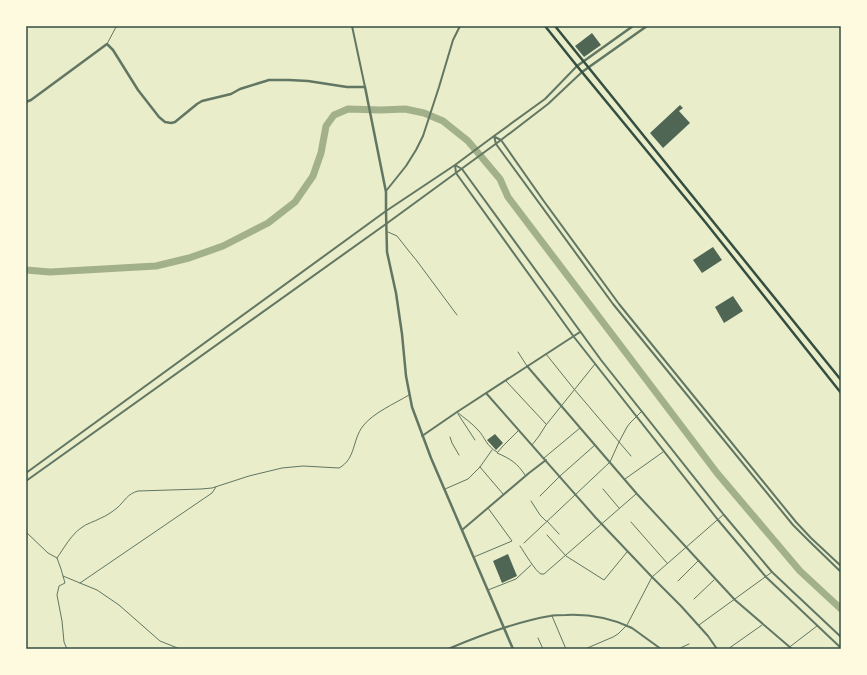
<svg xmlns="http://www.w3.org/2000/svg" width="867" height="675" viewBox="0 0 867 675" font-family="Raleway,sans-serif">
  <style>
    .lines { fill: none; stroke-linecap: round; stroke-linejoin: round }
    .river { stroke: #a3b18a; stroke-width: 7 }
    .building { fill: #4f6655 }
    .service { stroke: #617663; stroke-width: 1 }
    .minor { stroke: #617663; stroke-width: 2 }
    .tertiary { stroke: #617663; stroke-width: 2.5 }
    .secondary { stroke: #344e41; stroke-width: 2.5 }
    .neatline { fill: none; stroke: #344e41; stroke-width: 1.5 }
  </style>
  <rect width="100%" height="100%" fill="#e9edc9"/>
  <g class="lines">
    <path class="river" d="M 26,270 L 50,272 L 156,266 L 189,258 L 223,246 L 268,223 L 295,202 L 313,176 L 321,153 L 326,126 L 334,115 L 348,109 L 381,110 L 405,109 L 424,113 L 443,121 L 468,141 L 500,179 L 508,197 L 717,473 L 800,571 L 841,609"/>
  </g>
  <path class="building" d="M 592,33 L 601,45 L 584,57 L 575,46 Z
    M 680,105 L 683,108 L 679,111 L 690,123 L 663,148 L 650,133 Z
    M 713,247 L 722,260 L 702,273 L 693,260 Z
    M 733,296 L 743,311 L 724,323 L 715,307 Z
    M 495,434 L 503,443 L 496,450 L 487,440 Z
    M 508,554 L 517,576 L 502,583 L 493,561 Z"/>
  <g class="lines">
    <path class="service" d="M 107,44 L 116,27 L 118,26
      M 388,232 L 397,236 L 408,250 L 417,261 L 457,315
      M 518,352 L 527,366
      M 546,354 L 574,389 L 631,456
      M 506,381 L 546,424
      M 457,412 C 464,418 472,423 478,430 C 485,437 486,446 497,452
      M 458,414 L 475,440
      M 518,431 L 503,446 L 497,453 C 511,459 517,463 525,475
      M 450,437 L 452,443 L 459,455
      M 532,445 L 539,436 L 546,425 L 595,364
      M 544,458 L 580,428
      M 480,467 L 503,494
      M 625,479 L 663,452
      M 445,489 L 468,479 L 480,467 L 492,450
      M 603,489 L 619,508
      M 540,496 L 560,476 L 595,445
      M 531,501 L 540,515 L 546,521
      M 547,521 L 559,534
      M 631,522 L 667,563
      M 26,532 L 48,553 L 57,558 L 61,569 L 65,583 L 59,586 L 57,595 L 62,621 L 64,642 L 67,649
      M 547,535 L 566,556 L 604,580 L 627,552
      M 524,543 L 610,462 L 619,442 L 627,427 L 630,423 L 641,412
      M 520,546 C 524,552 536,572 541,574 C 542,574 543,574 544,574 L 636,494
      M 474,557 L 512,541 L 488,508
      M 57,558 C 64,548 71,535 81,528 C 87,523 94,522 101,518 C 106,516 112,512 117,508 C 125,501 127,494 138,491 L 201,489 L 212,488 L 249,476 L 282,468 L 303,466 L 339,468 C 356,459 352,440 363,426 C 373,413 394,404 409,395
      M 63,576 L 97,590 L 119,605 L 160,641 L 180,649
      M 678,581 L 698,561
      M 80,583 L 212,493 L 216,487
      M 488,590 L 516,579 L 531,565
      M 694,599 L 714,580
      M 552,616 L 566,649
      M 699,625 L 772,572
      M 538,638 L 543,649
      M 585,649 L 613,637 L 618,634 L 627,625 L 652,577 L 723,515
      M 678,649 L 689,644
      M 728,649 L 762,625
      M 787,649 L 817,626"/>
    <path class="minor" d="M 352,26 L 365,87
      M 494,136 L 496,144 L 613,304 L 793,525 L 808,540 L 841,572
      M 495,137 L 501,140 L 543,200 L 619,304 L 796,522 L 811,538 L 841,566
      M 455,165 L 456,173 L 574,337 L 718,520 L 766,577 L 841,648
      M 455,165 L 462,169 L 601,360 L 724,515 L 772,572 L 841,637
      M 386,191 L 406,166 L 416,150 L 423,136 L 439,87 L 453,40 L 460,26
      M 527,366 L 637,494 L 735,600 L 792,649
      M 486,393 L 596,518 L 652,577 L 681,606 L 708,636 L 717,649
      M 422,436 L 457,412 L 580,332
      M 26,473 L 386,211 L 455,165 L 494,136 L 545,99 L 577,66
      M 26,481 L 386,224 L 501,140 L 548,104 L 582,72
      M 462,530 L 529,473 L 546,460
      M 448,649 C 481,635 515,622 550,616 C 555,615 561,615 566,615 C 589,614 611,618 632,628 L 661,649"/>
    <path class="tertiary" d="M 577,66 L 633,26
      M 582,72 L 647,26
      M 26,102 L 31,100 L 107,44 L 113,50 L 138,90 L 159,117 L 165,122 L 171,123 L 175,122 L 197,104 L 202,101 L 231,94 L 240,89 L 269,80 L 289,80 L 308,81 L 347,87 L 365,87 L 386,192 L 386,211 L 387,252 L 396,293 L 402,334 L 406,376 L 412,407 L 431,458 L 513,649"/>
    <path class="secondary" d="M 545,26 L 577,66 L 706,223 L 841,393
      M 555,26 L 841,380"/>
  </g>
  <rect width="867" height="675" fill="none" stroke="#fefae0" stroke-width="54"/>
  <rect x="27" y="27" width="813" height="621" class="neatline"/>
</svg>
